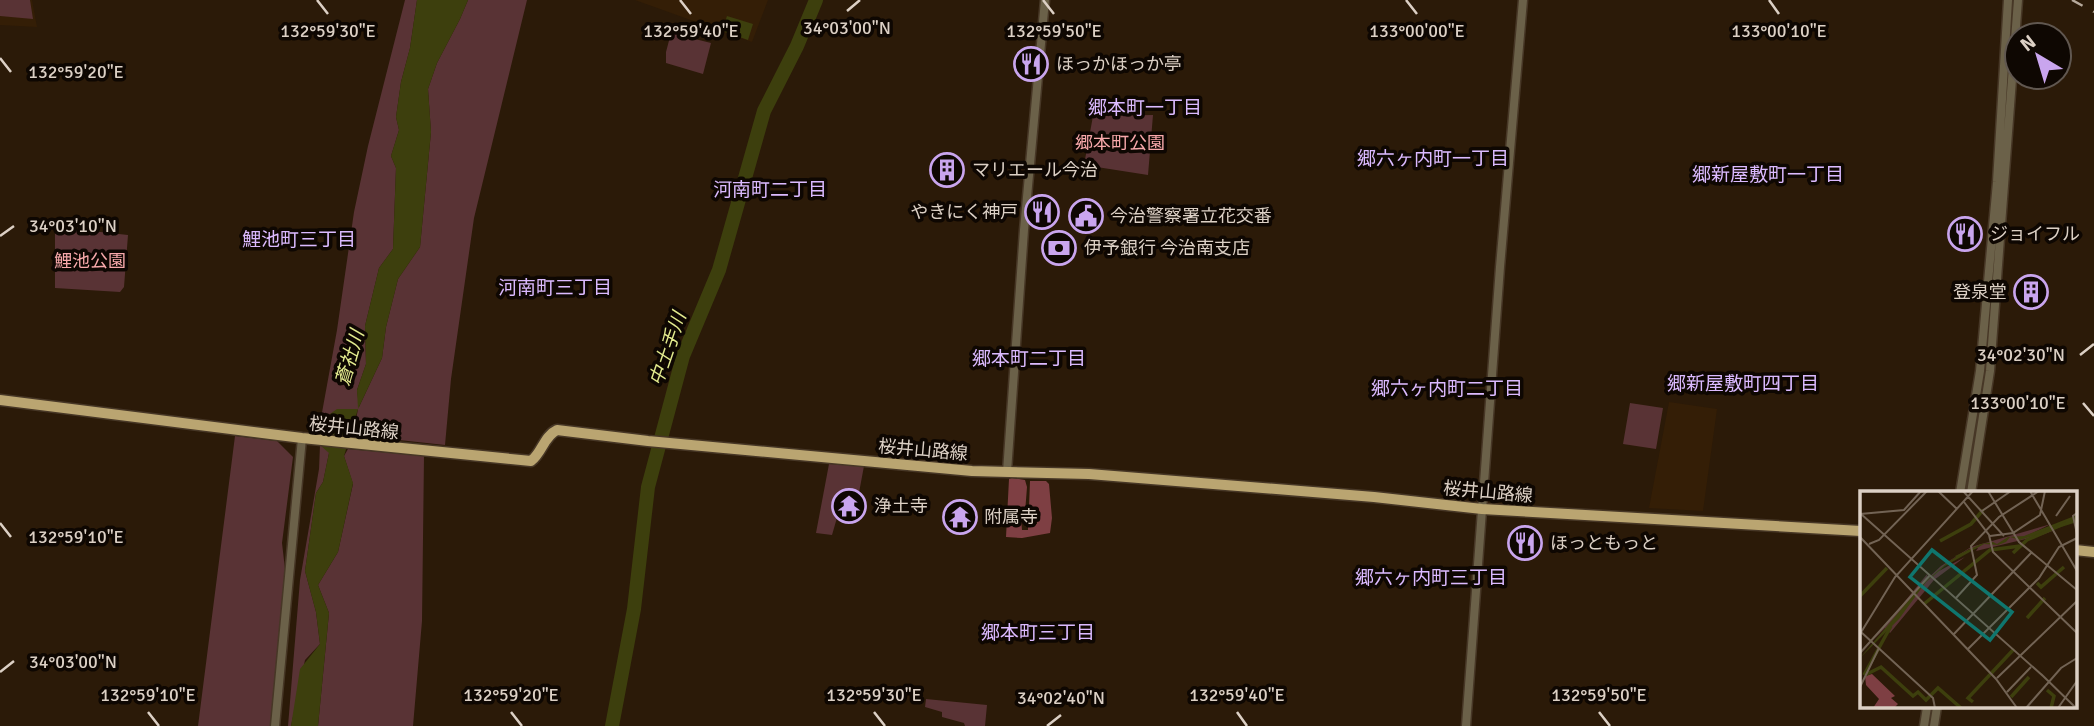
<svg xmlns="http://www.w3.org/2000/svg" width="2094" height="726" viewBox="0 0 2094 726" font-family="Signika,'Noto Sans JP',sans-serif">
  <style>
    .built { fill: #341e06 }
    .green { fill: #593335 }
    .forest { fill: #7e3f43 }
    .water { fill: #3d3f0d }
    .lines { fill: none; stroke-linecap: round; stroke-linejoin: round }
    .river { stroke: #3d3f0d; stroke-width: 14 }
    .minor-casing { stroke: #473726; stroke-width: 11 }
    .major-casing { stroke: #473726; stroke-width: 13 }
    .minor { stroke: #6b6149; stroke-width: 8 }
    .major { stroke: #baa571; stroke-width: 10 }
    .rail { stroke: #b6a99c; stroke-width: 2.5; stroke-dasharray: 12 12; stroke-linecap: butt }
    .ticks { fill: none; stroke: #dcd0c5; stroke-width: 2.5 }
    .labels { text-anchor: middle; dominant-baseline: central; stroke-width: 7; stroke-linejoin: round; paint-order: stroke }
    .poi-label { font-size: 18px; fill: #dcd0c5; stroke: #0e0702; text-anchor: start }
    .park-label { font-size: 18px; fill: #f7a8aa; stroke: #0e0702 }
    .street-label { font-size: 18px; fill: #dcd0c5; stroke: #0e0702 }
    .neighbourhood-label { font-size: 19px; fill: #dbbaff; stroke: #0e0702 }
    .water-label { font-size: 19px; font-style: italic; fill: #e3eb8e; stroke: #0e0702 }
    .inset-river { fill: none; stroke: #3d3f0d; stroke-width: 3.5 }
    .inset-road { fill: none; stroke: #726354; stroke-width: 2 }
    .view { fill: #0f766e; fill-opacity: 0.15; stroke: #0f766e; stroke-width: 3.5 }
    .inset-edge { fill: none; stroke: #dcd0c5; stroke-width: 3.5 }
    .ticks-label { font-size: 18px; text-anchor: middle; fill: #dcd0c5; stroke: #0e0702; stroke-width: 7; stroke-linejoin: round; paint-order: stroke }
  </style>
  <rect width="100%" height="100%" fill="#2b1a08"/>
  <path class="built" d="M 0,0 L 32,0 L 37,27 L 0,25 Z
    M 635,0 L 768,0 L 752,42 Z
    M 1669,402 L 1717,409 L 1703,511 L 1649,508 Z"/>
  <path class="green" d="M 0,0 L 30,0 L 33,19 L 0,16 Z
    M 405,0 L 417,0 L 410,48 L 401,82 L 396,117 L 399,130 L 391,156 L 396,168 L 393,249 L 379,268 L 365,326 L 366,364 L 357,390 L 359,407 L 382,358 L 386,327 L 398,279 L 420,247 L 431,132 L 428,89 L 437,63 L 460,19 L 468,0 L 527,0 L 474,218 L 451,379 L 445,445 L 353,435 L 358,409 L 329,453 L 323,482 L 316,493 L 305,571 L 316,612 L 320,644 L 305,660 L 291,726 L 288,726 L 300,580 L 319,469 L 320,445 L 317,440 L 337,330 L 354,212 L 368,146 Z
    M 671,33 L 711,43 L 703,74 L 666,63 L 666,52 Z
    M 1153,115 L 1148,175 L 1084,165 L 1093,116 Z
    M 55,227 L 128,235 L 124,287 L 120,292 L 55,288 Z
    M 1630,403 L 1663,408 L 1656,449 L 1623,444 Z
    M 235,436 L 277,441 L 293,457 L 282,543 L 285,569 L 271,726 L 198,726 Z
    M 348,449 L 424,456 L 422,621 L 413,726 L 318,726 L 329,613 L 318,585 L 338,552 L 353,484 L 344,456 Z
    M 829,464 L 864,466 L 858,498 L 843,497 L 832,535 L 816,533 Z
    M 926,699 L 987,705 L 985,726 L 965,726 L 964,723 L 942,717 L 942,712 L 925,707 Z"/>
  <path class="forest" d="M 1012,478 L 1025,480 L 1027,487 L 1025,513 L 1019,514 L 1019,518 L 1021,518 L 1022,530 L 1028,530 L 1028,525 L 1037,524 L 1037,513 L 1032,513 L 1032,508 L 1029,507 L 1030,481 L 1046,481 L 1049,484 L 1052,518 L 1050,533 L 1022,538 L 1006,537 L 1009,479 Z"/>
  <path class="water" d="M 417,0 L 468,0 L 460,19 L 437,63 L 428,89 L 431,132 L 420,247 L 398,279 L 386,327 L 382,358 L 358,409 L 344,456 L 353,483 L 338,552 L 318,585 L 329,613 L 318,726 L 291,726 L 300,669 L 320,644 L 316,612 L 305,571 L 316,493 L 323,482 L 329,453 L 320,445 L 327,416 L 337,409 L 358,409 L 357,390 L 366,364 L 365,326 L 379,268 L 393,249 L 396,168 L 391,156 L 399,130 L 396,117 L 401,82 L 410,48 Z
    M 727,16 L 753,24 L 748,40 L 722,31 Z"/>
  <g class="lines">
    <path class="river" d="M 612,726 L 634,609 L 648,487 L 683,356 L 719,270 L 764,111 L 797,46 L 816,0"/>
    <g class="minor-casing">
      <path id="minor" d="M 1007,472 L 1024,230 L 1045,0
        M 1960,493 L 1980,371 L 1997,182 L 2008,0
        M 1971,493 L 1990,371 L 2018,0
        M 275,726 L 302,438
        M 1466,726 L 1500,267 L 1523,0
        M 1924,726 L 1927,707
        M 1934,726 L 1937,707"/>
    </g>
    <g class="major-casing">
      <path id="major" d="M 0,400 L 302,438 L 531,461 C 542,453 544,436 557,430 L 648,441 L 972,471 L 1089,474 L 1374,497 L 1482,509 L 1861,531
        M 2075,550 L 2094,552"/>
    </g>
    <use href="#minor" class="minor"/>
    <use href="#major" class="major"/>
    <path class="rail" d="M 2072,0 L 2094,12"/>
  </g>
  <path class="ticks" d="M 317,0 L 328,14M 680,0 L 691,14M 1043,0 L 1054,14M 1406,0 L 1417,14M 1769,0 L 1779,14M 847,11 L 860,0M 0,58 L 11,72M 0,236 L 14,226M 2080,355 L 2094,344M 2083,403 L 2094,416M 0,523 L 11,537M 0,672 L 14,661M 148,712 L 159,726M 511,712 L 522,726M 874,712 L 885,726M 1237,712 L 1247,726M 1599,712 L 1610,726M 1047,726 L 1061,715"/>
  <defs>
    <g id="restaurant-ring" transform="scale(1.75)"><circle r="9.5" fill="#0e0702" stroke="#c9a5ee" stroke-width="1.5"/><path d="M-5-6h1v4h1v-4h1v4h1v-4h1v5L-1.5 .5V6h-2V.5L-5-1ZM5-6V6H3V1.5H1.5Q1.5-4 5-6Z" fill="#c9a5ee"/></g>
    <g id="building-ring" transform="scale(1.75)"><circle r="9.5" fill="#0e0702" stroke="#c9a5ee" stroke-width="1.5"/><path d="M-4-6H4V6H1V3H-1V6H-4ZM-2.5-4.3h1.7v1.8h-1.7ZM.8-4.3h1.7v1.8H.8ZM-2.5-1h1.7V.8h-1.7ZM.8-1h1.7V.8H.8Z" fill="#c9a5ee"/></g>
    <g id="civic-ring" transform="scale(1.75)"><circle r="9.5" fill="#0e0702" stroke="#c9a5ee" stroke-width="1.5"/><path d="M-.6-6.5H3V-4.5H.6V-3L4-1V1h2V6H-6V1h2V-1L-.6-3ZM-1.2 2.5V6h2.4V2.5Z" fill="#c9a5ee"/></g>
    <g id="bank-ring" transform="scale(1.75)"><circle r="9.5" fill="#0e0702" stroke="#c9a5ee" stroke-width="1.5"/><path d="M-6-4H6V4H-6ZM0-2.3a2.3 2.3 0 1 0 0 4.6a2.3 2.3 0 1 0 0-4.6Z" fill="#c9a5ee"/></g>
    <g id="temple-ring" transform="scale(1.75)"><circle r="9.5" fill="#0e0702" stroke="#c9a5ee" stroke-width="1.5"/><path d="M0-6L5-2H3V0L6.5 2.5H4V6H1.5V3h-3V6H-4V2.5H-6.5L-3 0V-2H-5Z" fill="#c9a5ee"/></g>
  </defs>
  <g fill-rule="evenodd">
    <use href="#restaurant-ring" x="1031" y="64"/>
    <use href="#building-ring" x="947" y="170"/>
    <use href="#restaurant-ring" x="1042" y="212"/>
    <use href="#civic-ring" x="1086" y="216"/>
    <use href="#restaurant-ring" x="1965" y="234"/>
    <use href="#bank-ring" x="1059" y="248"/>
    <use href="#building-ring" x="2031" y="292"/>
    <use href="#temple-ring" x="849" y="506"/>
    <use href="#temple-ring" x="960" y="517"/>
    <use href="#restaurant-ring" x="1525" y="543"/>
  </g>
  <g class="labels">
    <g class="poi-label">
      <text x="1056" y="64">ほっかほっか亭</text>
      <text x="972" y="170">マリエール今治</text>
      <text x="1018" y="212" text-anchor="end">やきにく神戸</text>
      <text x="1110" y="216">今治警察署立花交番</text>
      <text x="1990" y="234">ジョイフル</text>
      <text x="1084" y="248">伊予銀行 今治南支店</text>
      <text x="2007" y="292" text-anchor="end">登泉堂</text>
      <text x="874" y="506">浄土寺</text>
      <text x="984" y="517">附属寺</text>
      <text x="1550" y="543">ほっともっと</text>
    </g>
    <g class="park-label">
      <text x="1120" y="143">郷本町公園</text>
      <text x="90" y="261">鯉池公園</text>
    </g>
    <g class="street-label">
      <text transform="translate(354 428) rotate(6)">桜井山路線</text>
      <text transform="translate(923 450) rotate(5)">桜井山路線</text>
      <text transform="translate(1488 492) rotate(5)">桜井山路線</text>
    </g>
    <g class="neighbourhood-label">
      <text x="1145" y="108">郷本町一丁目</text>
      <text x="1433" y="159">郷六ヶ内町一丁目</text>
      <text x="1768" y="175">郷新屋敷町一丁目</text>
      <text x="770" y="190">河南町二丁目</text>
      <text x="299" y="240">鯉池町三丁目</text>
      <text x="555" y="288">河南町三丁目</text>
      <text x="1029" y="359">郷本町二丁目</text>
      <text x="1743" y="384">郷新屋敷町四丁目</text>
      <text x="1447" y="389">郷六ヶ内町二丁目</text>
      <text x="1431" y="578">郷六ヶ内町三丁目</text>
      <text x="1038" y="633">郷本町三丁目</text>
    </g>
    <g class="water-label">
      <text transform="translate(668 349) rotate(-71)">中土手川</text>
      <text transform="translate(350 358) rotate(-74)">蒼社川</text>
    </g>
  </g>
  <g transform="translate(1860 491)">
    <rect width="217" height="217" fill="#2b1a08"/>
    <path d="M 191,33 L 164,46 L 195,39 L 182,44 L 116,60 L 118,57 L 109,58 L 88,71 L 79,80 L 105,66 L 74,89 L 30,142 L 25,137 L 14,148 L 68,82 L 66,89 L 81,75 L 111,56 Z" fill="#593335"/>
    <path d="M 12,183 L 35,205 L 31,207 L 38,213 L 34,217 L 13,217 L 19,208 L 6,194 L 5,185 Z" fill="#7e3f43"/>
    <path d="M 217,24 L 217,31 L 160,49 L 150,46 L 146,51 L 138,54 L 124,53 L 85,75 L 66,91 L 39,128 L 0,167 L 55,102 L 66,90 L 88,71 L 96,66 L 95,65 L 121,53 L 133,51 L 137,53 L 148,46 L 164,45 Z" fill="#3d3f0d"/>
    <path class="inset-river" d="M 80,50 L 111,33 L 123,19M 153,62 L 167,49 L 206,32M 177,92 L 181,96 L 204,76M 0,105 L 27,77M 64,113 L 130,59 L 160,55M 167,127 L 185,107M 4,184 L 31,135M 5,184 L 21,176 L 53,205 L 58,201 L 66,209 L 70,205M 187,199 L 194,205 L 191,217M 71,204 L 78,197 L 101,217M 151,206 L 169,186M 113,211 L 108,207 L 154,158"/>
    <path class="inset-road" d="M 78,0 L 97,18M 103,0 L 144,45M 128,0 L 159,51 L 217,99M 170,0 L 217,80M 104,11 L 129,44 L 133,61 L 217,142M 122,20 L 151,0M 217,22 L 213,25 L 217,43M 0,23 L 44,19 L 61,0M 1,23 L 183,185M 196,25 L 210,5M 130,45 L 153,42 L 180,24 L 185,0M 0,46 L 136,188 L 157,217M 9,53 L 19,49 L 67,0M 96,107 L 117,84 L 111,55 L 139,26 L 179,0M 1,141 L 73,207 L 75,217M 0,143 L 35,86 L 113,0M 93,144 L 171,62M 108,158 L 179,87 L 199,56 L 217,47M 0,162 L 70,84M 181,183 L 216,217M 137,187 L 217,110M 0,196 L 19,157M 147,201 L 171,176M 166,217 L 201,177 L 217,167M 198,217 L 217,190"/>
    <path class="view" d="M 72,59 L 152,121 L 130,149 L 50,86 Z"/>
    <rect width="217" height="217" class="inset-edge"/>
  </g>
  <g class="ticks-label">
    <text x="847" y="34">34°03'00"N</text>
    <text x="328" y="37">132°59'30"E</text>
    <text x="691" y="37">132°59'40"E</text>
    <text x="1054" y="37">132°59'50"E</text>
    <text x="1417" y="37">133°00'00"E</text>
    <text x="1779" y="37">133°00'10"E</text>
    <text x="76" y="78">132°59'20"E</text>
    <text x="73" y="232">34°03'10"N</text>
    <text x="2021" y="361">34°02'30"N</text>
    <text x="2018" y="409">133°00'10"E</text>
    <text x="76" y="543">132°59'10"E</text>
    <text x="73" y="668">34°03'00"N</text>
    <text x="148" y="701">132°59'10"E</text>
    <text x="511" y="701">132°59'20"E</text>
    <text x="874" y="701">132°59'30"E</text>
    <text x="1237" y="701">132°59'40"E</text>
    <text x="1599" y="701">132°59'50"E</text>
    <text x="1061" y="704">34°02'40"N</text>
  </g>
  <g transform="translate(2038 56) rotate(322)"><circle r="33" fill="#0e0702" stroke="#605750" stroke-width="2"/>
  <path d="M0-5L12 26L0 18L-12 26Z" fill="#c9a5ee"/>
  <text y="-10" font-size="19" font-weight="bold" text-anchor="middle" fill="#dcd0c5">N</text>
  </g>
</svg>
